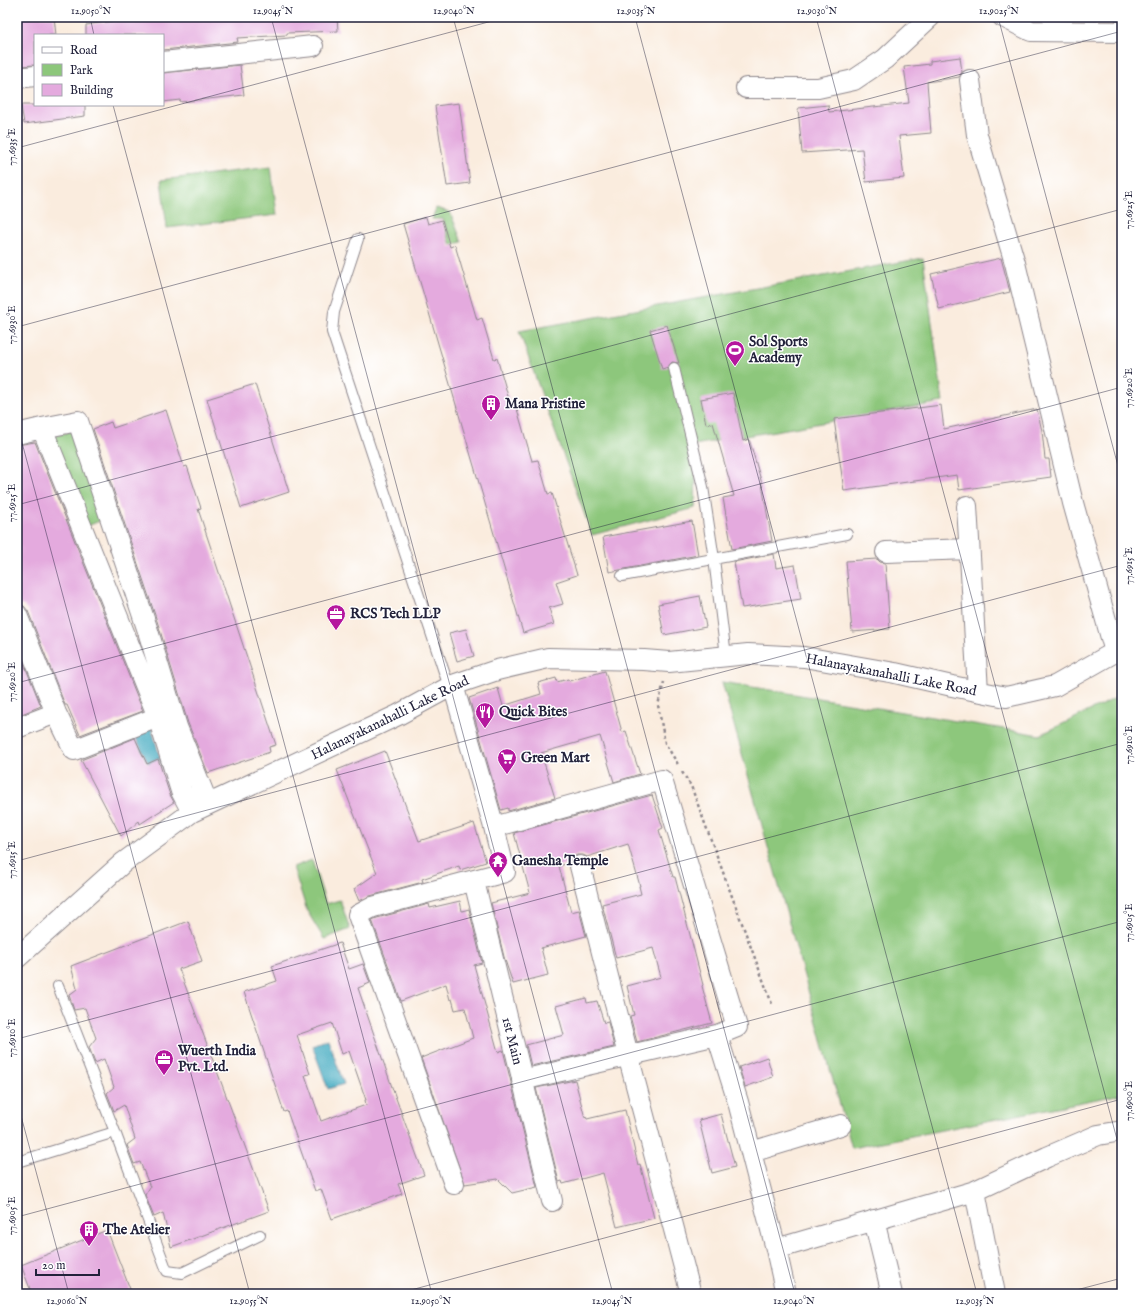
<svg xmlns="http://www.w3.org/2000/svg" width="1139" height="1311" viewBox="0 0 1139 1311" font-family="'IM FELL English',serif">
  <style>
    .green { fill: #8dc77b; stroke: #58745b }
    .water { fill: #3fa9bf; stroke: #30667d }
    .building { fill: #e4aade; fill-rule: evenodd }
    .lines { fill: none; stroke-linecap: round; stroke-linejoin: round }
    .service-casing { stroke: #8e878c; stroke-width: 12 }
    .minor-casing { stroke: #8e878c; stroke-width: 22 }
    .path { stroke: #8e878c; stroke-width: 2.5; stroke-dasharray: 3 3; stroke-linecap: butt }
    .service { stroke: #fff; stroke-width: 10 }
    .minor { stroke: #fff; stroke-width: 20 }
    .ticks { fill: none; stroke: #22223b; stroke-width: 1; stroke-opacity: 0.45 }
    .labels { text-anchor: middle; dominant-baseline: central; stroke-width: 3; stroke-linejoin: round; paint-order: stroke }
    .poi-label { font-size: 14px; font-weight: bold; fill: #22223b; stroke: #fff; text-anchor: start }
    .street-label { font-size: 14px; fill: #22223b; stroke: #fff }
    .neatline { fill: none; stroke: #22223b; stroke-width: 1.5 }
    .ticks-label { font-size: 10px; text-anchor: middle; fill: #22223b }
  </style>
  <rect width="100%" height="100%" fill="#fff"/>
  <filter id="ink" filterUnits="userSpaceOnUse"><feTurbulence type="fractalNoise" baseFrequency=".025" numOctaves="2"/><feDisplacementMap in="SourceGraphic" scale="8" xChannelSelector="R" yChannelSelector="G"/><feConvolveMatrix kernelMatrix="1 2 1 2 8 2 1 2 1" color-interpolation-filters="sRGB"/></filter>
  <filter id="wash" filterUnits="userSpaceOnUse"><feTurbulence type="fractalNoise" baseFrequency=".012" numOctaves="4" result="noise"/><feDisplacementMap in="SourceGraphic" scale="16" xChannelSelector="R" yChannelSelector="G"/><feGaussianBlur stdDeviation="0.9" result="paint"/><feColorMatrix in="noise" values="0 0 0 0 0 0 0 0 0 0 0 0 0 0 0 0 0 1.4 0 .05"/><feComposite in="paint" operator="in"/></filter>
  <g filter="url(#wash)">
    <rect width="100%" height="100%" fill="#faecde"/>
    <path class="green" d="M 271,167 L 277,215 L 167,228 L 161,180 Z
      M 436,208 L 450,212 L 462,242 L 451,245 L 443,219 L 432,219 Z
      M 923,258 L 943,402 L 688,446 L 696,471 L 695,508 L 592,535 L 519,331 Z
      M 73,431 L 102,520 L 85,527 L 50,437 Z
      M 722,682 L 1040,735 L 1122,695 L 1122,1094 L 852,1148 Z
      M 312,860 L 326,904 L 340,900 L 350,929 L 324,939 L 307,911 L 293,867 Z"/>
    <path class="water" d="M 151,726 L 164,771 L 159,758 L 148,763 L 133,732 Z
      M 328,1039 L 344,1084 L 328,1089 L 312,1045 Z"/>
    <g id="blocks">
      <path class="building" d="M 17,17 L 54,17 L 56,35 L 35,35 L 35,65 L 21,66 Z
        M 139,17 L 337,17 L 338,31 L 287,33 L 287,35 L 237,38 L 238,42 L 163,50 L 163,35 L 86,35 L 86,25 Z
        M 960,57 L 962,72 L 959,77 L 927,82 L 931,133 L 899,136 L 904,178 L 866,182 L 862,149 L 802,153 L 798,108 L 828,105 L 829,112 L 909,103 L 904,67 L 930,64 L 930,61 Z
        M 240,65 L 244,95 L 181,102 L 180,100 L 163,102 L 163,73 Z
        M 459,103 L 470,183 L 447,186 L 435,106 Z
        M 21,105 L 85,105 L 85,116 L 24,124 Z
        M 426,217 L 428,224 L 442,220 L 450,247 L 455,245 L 477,320 L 482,318 L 494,359 L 497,358 L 510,403 L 515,402 L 532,461 L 538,460 L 548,494 L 552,493 L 577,575 L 556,582 L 563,604 L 549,608 L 554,624 L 523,633 L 403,224 Z
        M 1001,258 L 1010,292 L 939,309 L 931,274 Z
        M 667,325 L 679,363 L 672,362 L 668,367 L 662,369 L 650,330 Z
        M 255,384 L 289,492 L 241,508 L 207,399 Z
        M 733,393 L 743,441 L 749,439 L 762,484 L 772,541 L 732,549 L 723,498 L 734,496 L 713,423 L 706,424 L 701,399 Z
        M 941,405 L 944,429 L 1037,409 L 1042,431 L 1045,459 L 1049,459 L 1051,477 L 959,490 L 957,475 L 844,491 L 834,419 Z
        M 166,410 L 184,467 L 187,466 L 201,508 L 198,509 L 276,745 L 269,747 L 270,752 L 208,773 L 188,723 L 159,627 L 93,429 L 111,422 L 113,428 Z
        M 35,442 L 143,711 L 80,735 L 67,705 L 65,705 L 28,611 L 24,606 L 17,604 L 17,445 Z
        M 692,521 L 698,555 L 609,572 L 603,537 Z
        M 774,554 L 776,568 L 795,565 L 801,599 L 742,608 L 734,562 Z
        M 877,559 L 880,562 L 885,563 L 890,629 L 852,632 L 846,561 Z
        M 700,596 L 706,627 L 664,635 L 658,604 Z
        M 466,629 L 474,656 L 457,661 L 449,633 Z
        M 17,646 L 41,706 L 17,716 Z
        M 605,671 L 622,732 L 626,731 L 640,774 L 614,782 L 600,736 L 541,753 L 555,798 L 508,811 L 508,808 L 501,810 L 469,698 L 498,688 L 503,706 L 541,694 L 538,683 L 556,678 L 557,682 L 568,679 L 569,681 Z
        M 135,738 L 147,764 L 158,759 L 170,795 L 174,802 L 140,824 L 139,821 L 121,836 L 81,760 Z
        M 385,751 L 419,841 L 474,823 L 486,862 L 460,870 L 459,866 L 422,879 L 423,882 L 370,896 L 359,901 L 354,889 L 377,873 L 337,770 Z
        M 652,795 L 663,828 L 659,830 L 673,877 L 675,877 L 703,985 L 702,986 L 712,1023 L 637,1042 L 630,1016 L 634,1015 L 627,986 L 661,977 L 653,948 L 616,958 L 602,904 L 641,894 L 639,886 L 640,886 L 628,844 L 587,857 L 583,855 L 577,855 L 572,858 L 569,863 L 559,866 L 571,912 L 579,910 L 586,936 L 541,948 L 548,975 L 513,984 L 504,957 L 491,903 L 530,893 L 514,833 Z
        M 460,901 L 462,911 L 469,909 L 482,963 L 474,965 L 498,1052 L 503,1050 L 537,1187 L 512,1193 L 498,1179 L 465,1184 L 421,1058 L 473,1038 L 465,1008 L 455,1010 L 452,999 L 450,1000 L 446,984 L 401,1001 L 372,920 L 377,918 L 429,904 L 430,908 Z
        M 188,921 L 202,961 L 179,969 L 269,1211 L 171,1247 L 163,1213 L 154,1217 L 145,1195 L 150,1187 L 140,1162 L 134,1164 L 127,1145 L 135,1139 L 124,1105 L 114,1111 L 107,1093 L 114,1087 L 104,1059 L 95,1063 L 89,1047 L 96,1038 L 85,1008 L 74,1010 L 69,995 L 77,989 L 71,966 Z
        M 340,943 L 349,969 L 363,964 L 370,983 L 358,988 L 393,1090 L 424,1175 L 398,1184 L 402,1194 L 332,1219 L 321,1189 L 315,1191 L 287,1111 L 284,1112 L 244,992 L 277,981 L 272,966 ZM 332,1023 L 342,1054 L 349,1051 L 366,1100 L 365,1100 L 366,1105 L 321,1121 L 305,1075 L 310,1074 L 297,1035 Z
        M 586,998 L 587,1003 L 597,1001 L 604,1023 L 608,1022 L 614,1047 L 531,1066 L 526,1045 L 564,1035 L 556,1006 Z
        M 767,1057 L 773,1077 L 745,1087 L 739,1067 Z
        M 575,1080 L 585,1118 L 586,1117 L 587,1119 L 625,1110 L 638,1165 L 640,1164 L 654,1218 L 617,1227 L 603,1173 L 563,1184 L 562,1181 L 559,1182 L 536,1088 Z
        M 721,1114 L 735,1167 L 712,1173 L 699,1120 Z
        M 107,1230 L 132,1294 L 32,1294 L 21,1265 Z"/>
    </g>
  </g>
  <g filter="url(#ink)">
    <use href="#blocks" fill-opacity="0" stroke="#8e878c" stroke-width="1"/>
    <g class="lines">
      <g class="service-casing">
        <path id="service" d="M 358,239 L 334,312 L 332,332 L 449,687
          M 674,368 L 703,487 L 714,559 L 726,656
          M 622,576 L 847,534
          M 58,986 L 115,1132 L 167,1271 L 182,1273 L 260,1235
          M 17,1162 L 115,1132"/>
      </g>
      <g class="minor-casing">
        <path id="minor" d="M 1003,17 L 1031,31 L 1122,32
          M 163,62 L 313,46
          M 17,78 L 35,76
          M 970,80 L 977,135 L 1015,263 L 1073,503 L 1115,652
          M 746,88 L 818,88 L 854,80 L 885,59 L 930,17
          M 42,428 L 78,421 L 148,631 L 177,727 L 208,804
          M 17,434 L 42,428 L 158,717 L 181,791 L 192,812
          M 967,506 L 978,691
          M 886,552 L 969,549
          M 17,615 L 56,713 L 74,750 L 158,717
          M 453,685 L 494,827 L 505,872 L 373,907 L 358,915 L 454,1184
          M 17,728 L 56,713
          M 494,827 L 662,780 L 737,1027 L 717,1035 L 738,1102 L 776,1249
          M 580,866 L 628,1055 L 691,1294
          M 474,881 L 552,1201
          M 17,958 L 124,862 L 192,812 L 398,715 L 453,685 L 497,670 L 548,658 L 644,660 L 669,662 L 748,654 L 804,657 L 895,673 L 952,686 L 1006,697 L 1055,686 L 1115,652 L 1122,649
          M 522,1080 L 717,1035
          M 751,1152 L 841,1125
          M 975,1191 L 1047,1157 L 1098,1135 L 1122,1131
          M 874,1220 L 892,1294
          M 786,1294 L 776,1249 L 975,1191 L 995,1294"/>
      </g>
      <path class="path" d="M 664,682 L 658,705 L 665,743 L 679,766
        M 682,772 L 691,786 L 772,1004"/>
      <use href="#service" class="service"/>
      <use href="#minor" class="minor"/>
    </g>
  </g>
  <path class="ticks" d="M 90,17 L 94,35M 271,17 L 613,1294M 453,17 L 795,1294M 635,17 L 977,1294M 816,17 L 1122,1158M 998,17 L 1122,481M 113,105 L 432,1294M 17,148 L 507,17M 17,327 L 1122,31M 17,424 L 250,1294M 17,505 L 1122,209M 17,683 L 1122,387M 17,861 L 1122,565M 17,1039 L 1122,743M 17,1101 L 69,1294M 17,1217 L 1122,921M 396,1294 L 1122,1099M 1061,1294 L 1122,1278"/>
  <defs>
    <g id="stadium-pin" transform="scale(1)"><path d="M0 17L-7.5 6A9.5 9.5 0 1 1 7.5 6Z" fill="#b5179e" stroke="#fff"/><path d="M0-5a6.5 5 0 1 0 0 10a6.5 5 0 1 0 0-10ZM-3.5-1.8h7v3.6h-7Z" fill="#fff"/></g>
    <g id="building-pin" transform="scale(1)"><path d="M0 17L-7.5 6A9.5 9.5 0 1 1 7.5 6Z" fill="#b5179e" stroke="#fff"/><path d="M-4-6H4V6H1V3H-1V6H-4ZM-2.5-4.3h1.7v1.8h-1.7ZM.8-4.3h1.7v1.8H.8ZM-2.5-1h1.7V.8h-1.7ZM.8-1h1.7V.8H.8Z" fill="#fff"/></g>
    <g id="office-pin" transform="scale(1)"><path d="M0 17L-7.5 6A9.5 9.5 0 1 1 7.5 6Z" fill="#b5179e" stroke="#fff"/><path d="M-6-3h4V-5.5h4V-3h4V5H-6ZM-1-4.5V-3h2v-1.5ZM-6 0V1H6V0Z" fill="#fff"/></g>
    <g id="restaurant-pin" transform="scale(1)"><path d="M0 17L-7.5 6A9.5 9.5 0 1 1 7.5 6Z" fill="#b5179e" stroke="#fff"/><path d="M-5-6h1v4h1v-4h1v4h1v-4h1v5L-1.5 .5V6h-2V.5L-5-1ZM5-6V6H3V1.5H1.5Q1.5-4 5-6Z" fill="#fff"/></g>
    <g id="supermarket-pin" transform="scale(1)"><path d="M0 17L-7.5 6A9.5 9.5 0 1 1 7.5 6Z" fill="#b5179e" stroke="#fff"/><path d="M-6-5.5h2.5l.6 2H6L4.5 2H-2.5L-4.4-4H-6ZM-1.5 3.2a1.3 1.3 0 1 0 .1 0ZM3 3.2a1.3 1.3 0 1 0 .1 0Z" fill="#fff"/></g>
    <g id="temple-pin" transform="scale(1)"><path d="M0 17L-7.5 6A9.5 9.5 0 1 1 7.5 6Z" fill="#b5179e" stroke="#fff"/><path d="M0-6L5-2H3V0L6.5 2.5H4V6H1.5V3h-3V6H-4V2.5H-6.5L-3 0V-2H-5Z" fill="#fff"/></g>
  </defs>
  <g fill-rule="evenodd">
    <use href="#stadium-pin" x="735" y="350"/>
    <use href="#building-pin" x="491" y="404"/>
    <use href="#office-pin" x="336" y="614"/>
    <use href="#restaurant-pin" x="485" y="712"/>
    <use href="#supermarket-pin" x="507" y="758"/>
    <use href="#temple-pin" x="498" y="861"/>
    <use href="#office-pin" x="164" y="1059"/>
    <use href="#building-pin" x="89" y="1230"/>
  </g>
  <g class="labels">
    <g class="poi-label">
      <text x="749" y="342">Sol Sports<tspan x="749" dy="16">Academy</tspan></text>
      <text x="505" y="404">Mana Pristine</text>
      <text x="350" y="614">RCS Tech LLP</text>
      <text x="499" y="712">Quick Bites</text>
      <text x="521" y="758">Green Mart</text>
      <text x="512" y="861">Ganesha Temple</text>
      <text x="178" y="1051">Wuerth India<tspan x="178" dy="16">Pvt. Ltd.</tspan></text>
      <text x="103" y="1230">The Atelier</text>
    </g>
    <g class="street-label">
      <text transform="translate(891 675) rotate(11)">Halanayakanahalli Lake Road</text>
      <text transform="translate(390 718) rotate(-26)">Halanayakanahalli Lake Road</text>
      <text transform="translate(512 1041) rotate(76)">1st Main</text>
    </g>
  </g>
  <rect width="1139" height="1311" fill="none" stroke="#fff" stroke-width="44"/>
  <rect x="34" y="34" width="130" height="72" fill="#ffffff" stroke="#a7a7b1"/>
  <rect x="42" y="47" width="20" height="6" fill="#ffffff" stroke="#a7a7b1"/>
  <text x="70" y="54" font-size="12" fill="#22223b">Road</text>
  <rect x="42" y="64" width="20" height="12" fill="#8dc77b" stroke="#a7a7b1"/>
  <text x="70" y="74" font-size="12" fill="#22223b">Park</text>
  <rect x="42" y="84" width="20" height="12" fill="#e4aade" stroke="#a7a7b1"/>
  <text x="70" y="94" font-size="12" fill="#22223b">Building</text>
  <path d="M36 1269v6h63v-6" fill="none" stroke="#22223b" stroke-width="2"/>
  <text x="42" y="1269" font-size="12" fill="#22223b" stroke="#ffffff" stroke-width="3" paint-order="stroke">20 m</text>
  <rect x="22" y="22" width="1095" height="1267" class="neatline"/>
  <g class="ticks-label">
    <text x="91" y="14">12.9050°N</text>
    <text x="273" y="14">12.9045°N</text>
    <text x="454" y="14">12.9040°N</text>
    <text x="636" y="14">12.9035°N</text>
    <text x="817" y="14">12.9030°N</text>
    <text x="999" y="14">12.9025°N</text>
    <text transform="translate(11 147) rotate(-90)" y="4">77.6935°E</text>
    <text transform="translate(1128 210) rotate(-90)" y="4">77.6925°E</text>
    <text transform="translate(11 325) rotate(-90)" y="4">77.6930°E</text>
    <text transform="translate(1128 388) rotate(-90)" y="4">77.6920°E</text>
    <text transform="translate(11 503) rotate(-90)" y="4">77.6925°E</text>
    <text transform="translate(1128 566) rotate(-90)" y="4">77.6915°E</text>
    <text transform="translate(11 682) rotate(-90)" y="4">77.6920°E</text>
    <text transform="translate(1128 745) rotate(-90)" y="4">77.6910°E</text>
    <text transform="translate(11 860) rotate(-90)" y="4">77.6915°E</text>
    <text transform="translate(1128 923) rotate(-90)" y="4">77.6905°E</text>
    <text transform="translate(11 1038) rotate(-90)" y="4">77.6910°E</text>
    <text transform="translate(1128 1101) rotate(-90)" y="4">77.6900°E</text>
    <text transform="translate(11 1216) rotate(-90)" y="4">77.6905°E</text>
    <text x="67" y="1304">12.9060°N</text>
    <text x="249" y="1304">12.9055°N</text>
    <text x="431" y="1304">12.9050°N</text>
    <text x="612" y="1304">12.9045°N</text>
    <text x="794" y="1304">12.9040°N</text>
    <text x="975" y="1304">12.9035°N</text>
  </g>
</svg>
